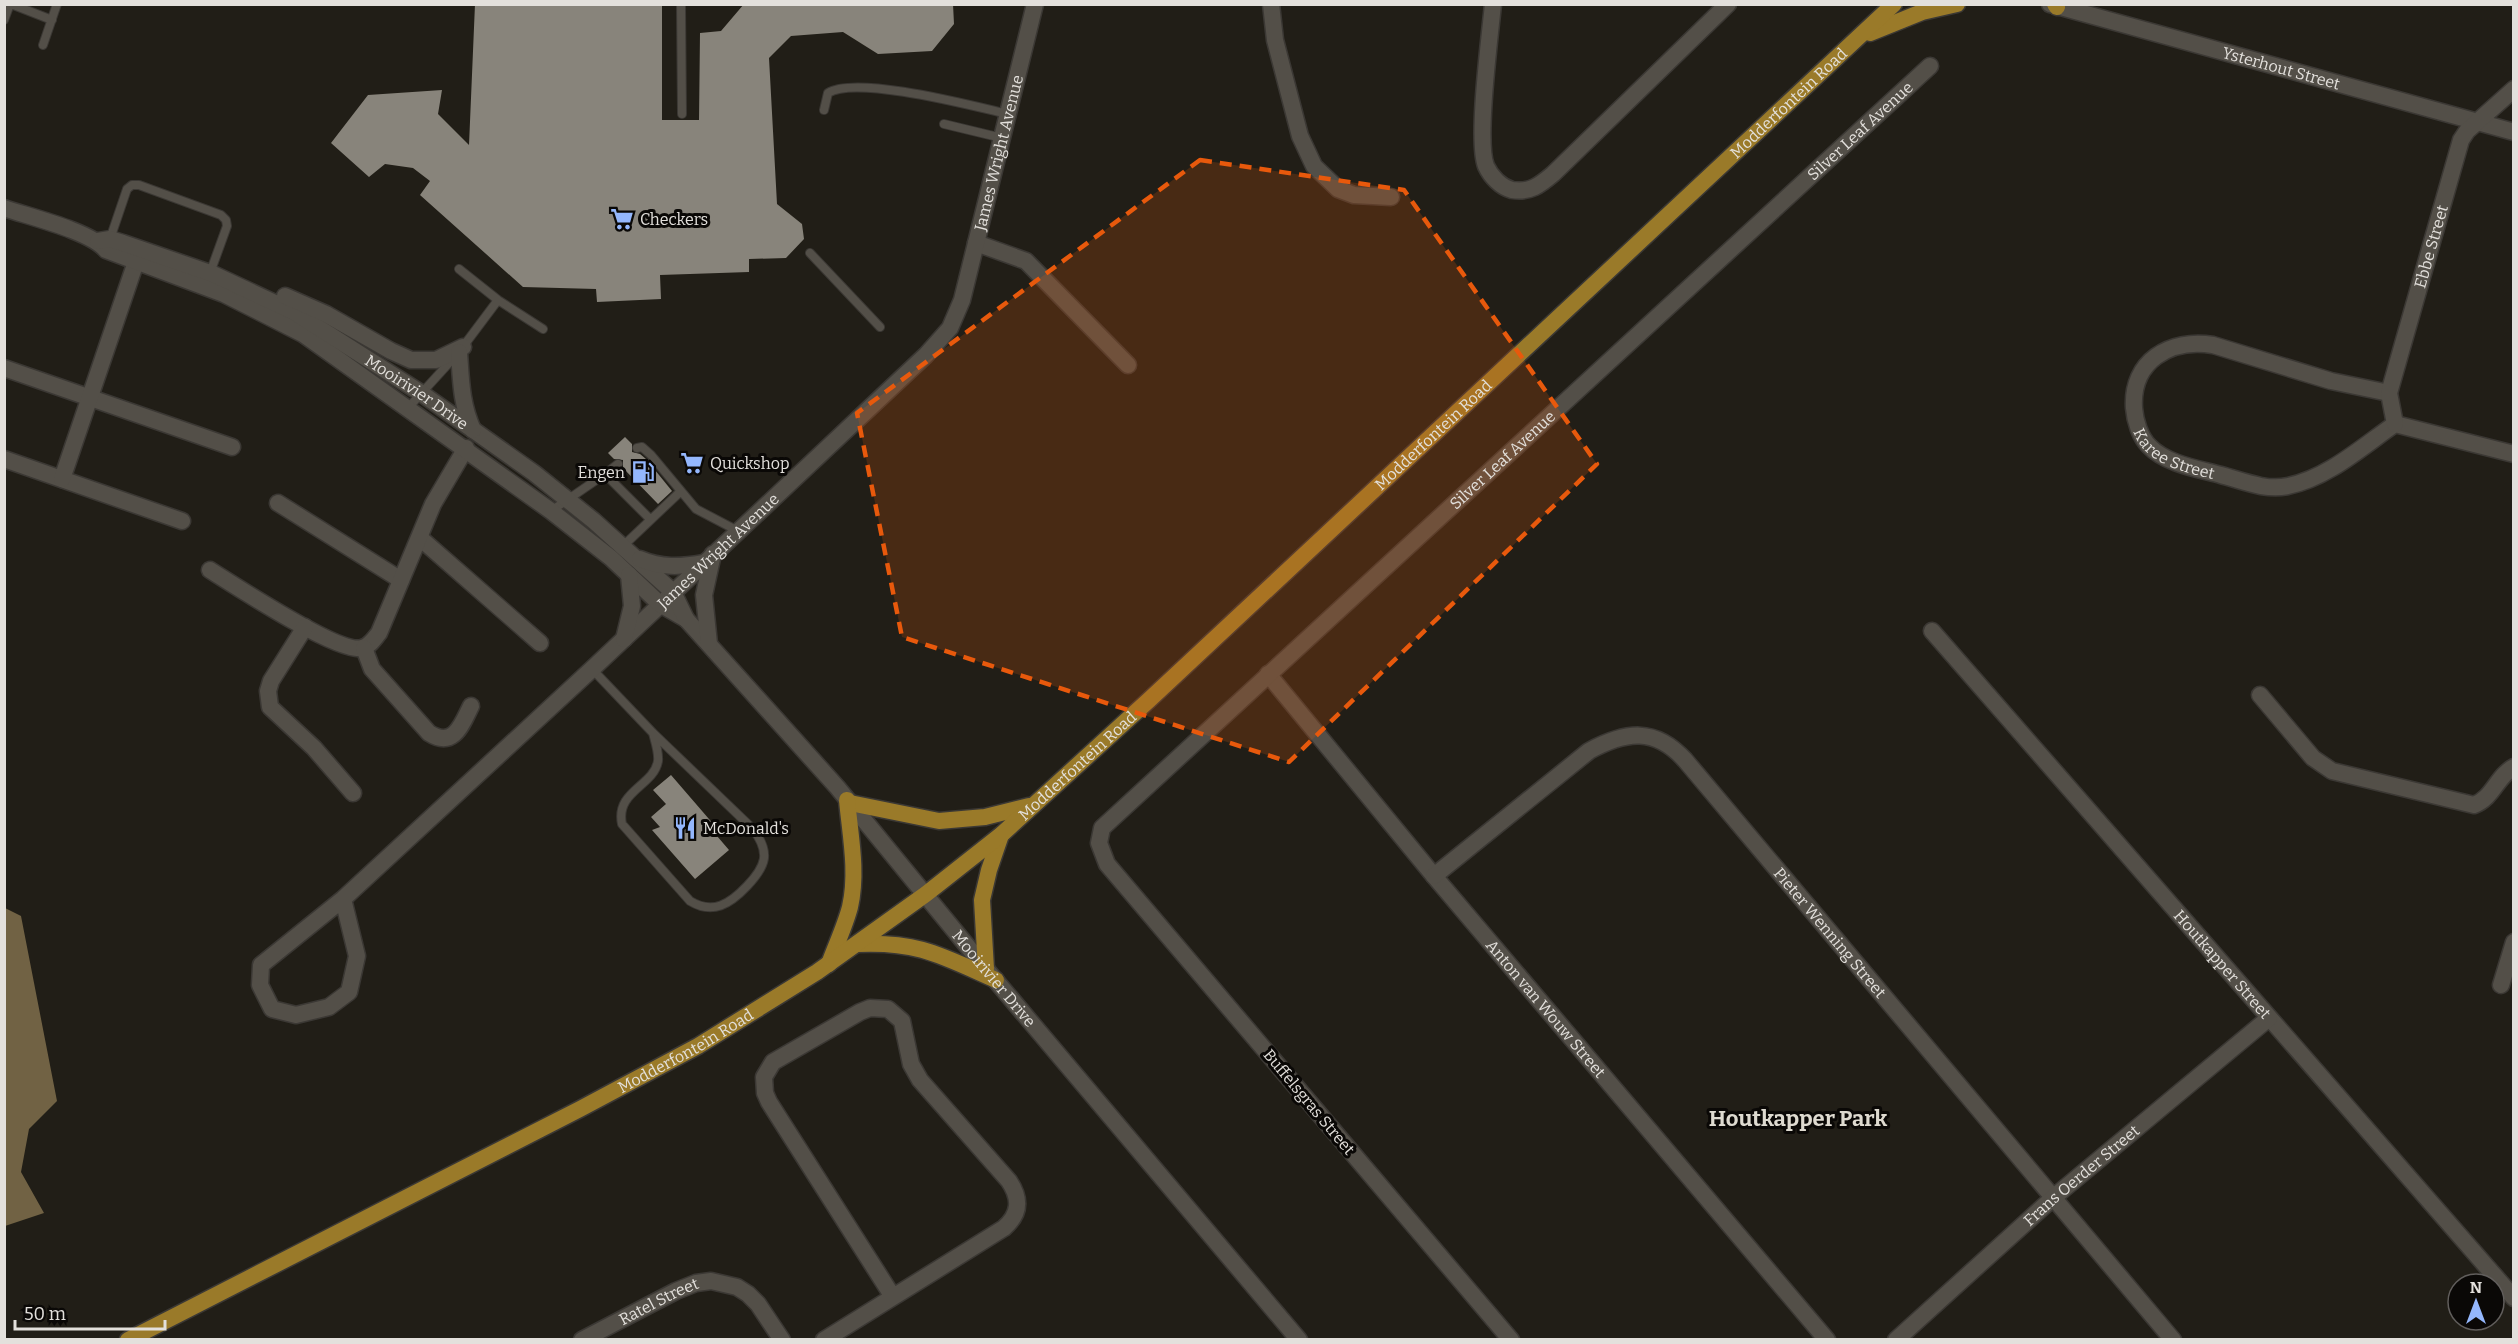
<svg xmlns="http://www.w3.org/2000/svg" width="2518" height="1344" viewBox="0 0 2518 1344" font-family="Bitter,serif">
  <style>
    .water { fill: #716244 }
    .building { fill: #88847b }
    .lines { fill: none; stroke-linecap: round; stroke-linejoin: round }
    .service-casing { stroke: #3b3834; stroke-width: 10 }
    .minor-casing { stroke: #3b3834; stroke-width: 19 }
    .tertiary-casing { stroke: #3b3834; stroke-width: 19 }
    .primary-casing { stroke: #3b3834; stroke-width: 19 }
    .service { stroke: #534f48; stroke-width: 8 }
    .minor { stroke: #534f48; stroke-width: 16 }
    .tertiary { stroke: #534f48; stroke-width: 16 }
    .primary { stroke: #9a7a29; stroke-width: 16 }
    .marked { fill: #e8590c; fill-opacity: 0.2; stroke: #e8590c; stroke-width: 4.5; stroke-dasharray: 12 8; stroke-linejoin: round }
    .labels { text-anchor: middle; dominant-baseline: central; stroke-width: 6; stroke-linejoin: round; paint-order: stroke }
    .street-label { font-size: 16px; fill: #e3e0dc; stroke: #0a0806 }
    .poi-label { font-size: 16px; fill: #e3e0dc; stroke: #0a0806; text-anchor: start }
    .district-label { font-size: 22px; font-weight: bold; fill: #dedad0; stroke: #0a0806 }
  </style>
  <rect width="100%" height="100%" fill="#211e17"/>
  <path class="water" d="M 5,908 L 21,916 L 57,1101 L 29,1129 L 21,1172 L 44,1213 L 5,1226 Z"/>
  <path class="building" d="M 475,4 L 662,4 L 662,120 L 699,120 L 700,33 L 721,31 L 744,4 L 953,4 L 954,24 L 932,51 L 878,54 L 843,32 L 791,36 L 769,58 L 777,204 L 802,224 L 804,239 L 786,258 L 749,259 L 749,272 L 660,275 L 661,299 L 597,302 L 596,289 L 523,287 L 420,195 L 430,181 L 413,168 L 385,164 L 369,177 L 331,143 L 368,95 L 442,90 L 438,114 L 469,145 Z
    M 625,437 L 632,444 L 632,452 L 640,454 L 646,459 L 672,491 L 658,504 L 623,468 L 623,460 L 614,459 L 608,453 Z
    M 671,775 L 715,826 L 711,829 L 729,850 L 695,879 L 652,830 L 660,827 L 651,817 L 666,804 L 653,790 Z"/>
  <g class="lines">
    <g class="service-casing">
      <path id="service" d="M 11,4 L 52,20
        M 681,4 L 682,114
        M 4,20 L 10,4
        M 43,45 L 57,4
        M 824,110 L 828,93 C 856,75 973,106 1008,114
        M 944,124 L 1002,138
        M 110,239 L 127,189 L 132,185 L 139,185 L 221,215 L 226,220 L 227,226 L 210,273
        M 810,253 L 880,327
        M 459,269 L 498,300 L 543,329
        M 408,408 L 459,352 L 498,300
        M 637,448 L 642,447 L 651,455 L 696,509 L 738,531
        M 605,474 L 618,464
        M 551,511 L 605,474 L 650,519
        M 622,547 L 680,492
        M 592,669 L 653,733 L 753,829 C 771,853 766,866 747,886 C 730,904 713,915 690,901 L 622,824 C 615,791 654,786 658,761 C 659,752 655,741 653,733"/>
    </g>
    <g class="minor-casing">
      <g id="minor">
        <path d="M 1271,4 L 1275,40 L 1300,136 L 1314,166 L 1338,189 L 1354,195 L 1391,197"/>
        <path d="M 1493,4 C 1490,36 1476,141 1486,166 C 1491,177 1501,187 1512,190 C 1530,193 1540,185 1553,174 L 1728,4"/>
        <path id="s1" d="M 2050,4 L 2514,132"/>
        <path d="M 976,243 L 1026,261 L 1128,365"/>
        <path d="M 4,368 L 232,447"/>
        <path id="s2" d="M 2389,393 L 2331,381 L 2213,345 C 2170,338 2131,361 2134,408 C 2135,421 2140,437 2149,446 C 2166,464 2199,469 2221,475 C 2243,481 2266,491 2288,486 C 2328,478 2363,446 2395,424 L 2514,454"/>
        <path id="s3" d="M 2395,424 L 2389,393 L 2461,140 L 2467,131 L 2514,89"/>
        <path d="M 4,459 L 182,521"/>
        <path d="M 62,479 L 140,250"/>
        <path d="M 278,503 L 401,580"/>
        <path d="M 420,538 L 540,643"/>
        <path d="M 210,570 C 234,585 339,654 362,648 C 370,646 374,639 379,633 L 433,504 L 466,448"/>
        <path d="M 305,627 L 271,681 L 268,691 L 270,707 L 314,748 L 353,793"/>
        <path id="s4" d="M 1932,631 L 2514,1298"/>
        <path d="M 364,648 L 372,669 L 429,733 C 454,749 462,724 471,706"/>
        <path id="s5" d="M 1268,674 L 1434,876 L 1827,1340"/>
        <path d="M 2260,695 L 2313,758 L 2332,771 L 2474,805 C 2493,798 2497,776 2514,767"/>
        <path id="s6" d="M 1434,876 L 1589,751 C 1626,731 1655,727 1685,760 L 2173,1340"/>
        <path id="s7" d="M 343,899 L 357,956 L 349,992 L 329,1007 L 296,1015 L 272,1009 L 260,985 L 261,965 L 343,899 L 592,669 L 926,355 L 950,328 L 962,300 L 1035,4"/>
        <path d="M 2501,985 L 2514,942"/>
        <path id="s8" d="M 582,1340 L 676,1291 L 696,1283 L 711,1281 L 737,1287 L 748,1294 L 758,1304 L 782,1340"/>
        <path d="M 824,1340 L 1004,1228 C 1020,1214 1021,1199 1009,1181 L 920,1080 L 911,1064 L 902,1021 L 888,1009 L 870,1008 L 860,1012 L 773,1062 L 764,1077 L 765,1093 L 769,1102 L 893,1297"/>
        <path id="s9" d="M 1511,1340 L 1107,864 L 1099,843 L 1102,828 L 1930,66"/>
        <path id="s10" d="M 1896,1340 L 2054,1197 L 2269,1018"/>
      </g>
    </g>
    <g class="tertiary-casing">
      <g id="tertiary">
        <path d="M 4,208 C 30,217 90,231 106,250 L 224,294 L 303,334 L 551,511 L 611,558 L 660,604 L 686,619"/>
        <path id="s11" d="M 98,241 L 110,239 L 123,243 L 213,274 L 294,312 L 421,393 L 534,473 L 594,521 L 673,592 L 686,619 L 837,787 L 986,969 L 1299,1340"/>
        <path d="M 285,296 L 326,314 L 391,351 L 411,360 L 436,360 L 463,347"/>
        <path d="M 459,352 C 461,380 461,404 473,430"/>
        <path d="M 640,559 C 661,568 681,567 703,563"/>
        <path d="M 624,639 L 632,606 L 629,575"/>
        <path d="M 709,644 L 704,595 L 713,554"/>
      </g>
    </g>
    <g class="primary-casing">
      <g id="primary">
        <path d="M 2055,4 L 2057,7"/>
        <path d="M 1870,33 L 1922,12 L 1957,4"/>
        <path d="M 850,803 L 939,821 L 985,817 L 1029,806"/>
        <path d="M 857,944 C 918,941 942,956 996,980"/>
        <path d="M 829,964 C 836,945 845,926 850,907 C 858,872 850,834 847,800"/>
        <path d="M 986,969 L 982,900 L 989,870 L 1001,835"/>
        <path id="s12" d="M 128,1340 L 580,1109 L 698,1046 L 817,972 L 926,894 L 1002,834 L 1149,700 L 1894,4"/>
      </g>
    </g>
    <use href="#service" class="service"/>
    <use href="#minor" class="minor"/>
    <use href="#tertiary" class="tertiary"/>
    <use href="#primary" class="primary"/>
  </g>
  <path class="marked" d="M 1200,160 L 1404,190 L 1597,464 L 1289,762 L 902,637 L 857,413 Z"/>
  <defs>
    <g id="supermarket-bare" transform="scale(1.8)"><path d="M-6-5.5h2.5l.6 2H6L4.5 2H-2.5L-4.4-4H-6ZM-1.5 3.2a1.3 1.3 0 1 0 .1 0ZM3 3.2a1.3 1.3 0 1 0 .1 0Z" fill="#94b7fd" stroke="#0a0806" stroke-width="2.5" paint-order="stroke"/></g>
    <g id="fuel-bare" transform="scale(1.8)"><path d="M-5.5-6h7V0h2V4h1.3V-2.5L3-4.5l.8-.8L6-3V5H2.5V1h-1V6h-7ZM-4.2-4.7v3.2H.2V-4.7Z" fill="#94b7fd" stroke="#0a0806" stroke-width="2.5" paint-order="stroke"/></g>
    <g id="restaurant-bare" transform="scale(1.8)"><path d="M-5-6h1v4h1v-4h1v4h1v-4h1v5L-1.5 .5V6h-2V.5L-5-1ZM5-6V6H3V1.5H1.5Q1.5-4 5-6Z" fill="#94b7fd" stroke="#0a0806" stroke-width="2.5" paint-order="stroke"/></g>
  </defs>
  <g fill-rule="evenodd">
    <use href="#supermarket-bare" x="622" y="219"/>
    <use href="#supermarket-bare" x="692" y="463"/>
    <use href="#fuel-bare" x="643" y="472"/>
    <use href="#restaurant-bare" x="685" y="828"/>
  </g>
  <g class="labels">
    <g class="street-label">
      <text stroke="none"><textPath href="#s1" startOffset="240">Ysterhout Street</textPath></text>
      <text stroke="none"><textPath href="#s12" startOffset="2086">Modderfontein Road</textPath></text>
      <text stroke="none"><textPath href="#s9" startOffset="1692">Silver Leaf Avenue</textPath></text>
      <text stroke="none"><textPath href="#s7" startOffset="1347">James Wright Avenue</textPath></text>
      <text stroke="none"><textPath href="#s3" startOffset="184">Ebbe Street</textPath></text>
      <text stroke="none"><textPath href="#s11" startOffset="357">Mooirivier Drive</textPath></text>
      <text stroke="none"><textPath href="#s12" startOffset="1600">Modderfontein Road</textPath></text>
      <text stroke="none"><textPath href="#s2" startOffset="368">Karee Street</textPath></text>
      <text stroke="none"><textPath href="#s9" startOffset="1206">Silver Leaf Avenue</textPath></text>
      <text stroke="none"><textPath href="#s7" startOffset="843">James Wright Avenue</textPath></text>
      <text stroke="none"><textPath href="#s12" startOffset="1114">Modderfontein Road</textPath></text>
      <text stroke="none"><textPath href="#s6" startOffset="531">Pieter Wenning Street</textPath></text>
      <text stroke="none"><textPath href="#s4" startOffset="442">Houtkapper Street</textPath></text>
      <text stroke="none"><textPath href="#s11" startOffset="1186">Mooirivier Drive</textPath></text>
      <text stroke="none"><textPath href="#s5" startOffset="435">Anton van Wouw Street</textPath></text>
      <text stroke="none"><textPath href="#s12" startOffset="628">Modderfontein Road</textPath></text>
      <text transform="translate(1309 1102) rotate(50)">Buffelsgras Street</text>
      <text stroke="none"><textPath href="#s10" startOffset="248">Frans Oerder Street</textPath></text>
      <text stroke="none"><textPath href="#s8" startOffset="86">Ratel Street</textPath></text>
    </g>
    <g class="poi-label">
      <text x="640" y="219">Checkers</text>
      <text x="710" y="463">Quickshop</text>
      <text x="625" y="472" text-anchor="end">Engen</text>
      <text x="703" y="828">McDonald's</text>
    </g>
    <g class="district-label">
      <text x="1798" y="1118">Houtkapper Park</text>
    </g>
  </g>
  <rect width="2518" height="1344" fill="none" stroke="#e3e0dc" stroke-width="12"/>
  <g transform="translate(2476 1302)"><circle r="28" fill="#0a0806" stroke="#615e5c" stroke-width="1.5"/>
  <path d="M0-4.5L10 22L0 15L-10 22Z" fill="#94b7fd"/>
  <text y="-9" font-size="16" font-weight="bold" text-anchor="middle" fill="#e3e0dc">N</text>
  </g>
  <path d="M15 1320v9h150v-9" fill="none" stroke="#e3e0dc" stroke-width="3"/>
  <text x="24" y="1320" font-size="18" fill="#e3e0dc" stroke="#0a0806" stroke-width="4.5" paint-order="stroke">50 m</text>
</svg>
